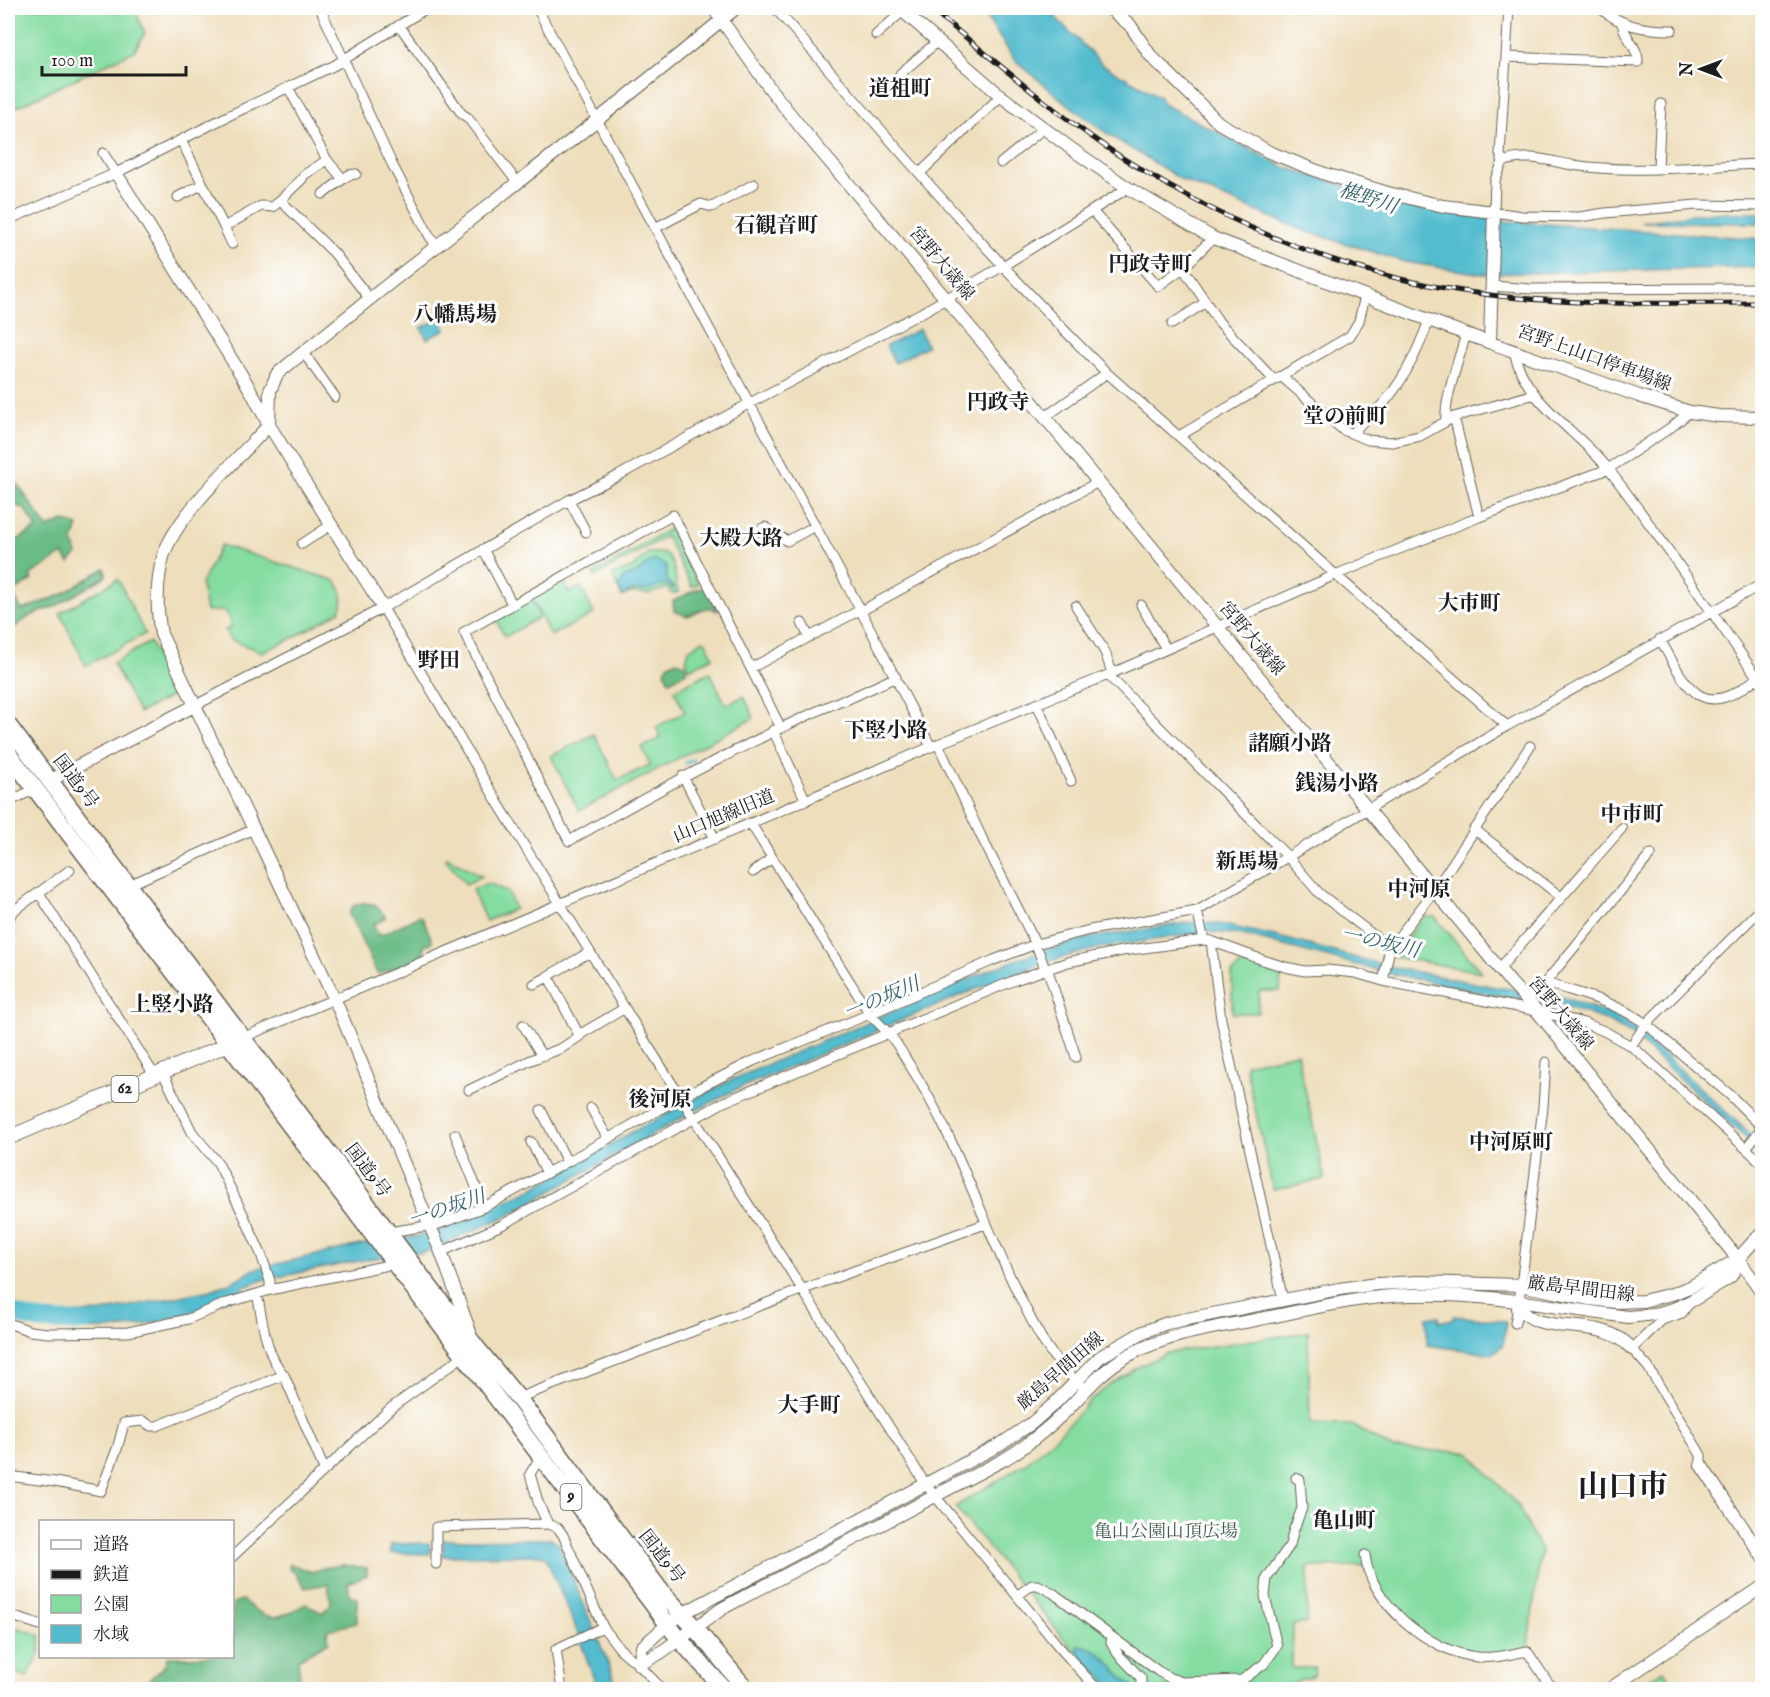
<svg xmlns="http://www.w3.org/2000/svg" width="1770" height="1697" viewBox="0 0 1770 1697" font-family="'IM FELL English','Noto Serif JP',serif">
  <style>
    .green { fill: #84dca0; stroke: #507c5e; stroke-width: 1.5 }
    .forest { fill: #6bbc86; stroke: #446c51; stroke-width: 1.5 }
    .water { fill: #52bcce; stroke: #376c75; stroke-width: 1.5 }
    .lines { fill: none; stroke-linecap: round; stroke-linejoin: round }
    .stream { stroke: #52bcce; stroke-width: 3 }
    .river { stroke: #52bcce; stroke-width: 18 }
    .street-casing { stroke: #666054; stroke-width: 11 }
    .secondary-casing { stroke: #666054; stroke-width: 14 }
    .primary-casing { stroke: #666054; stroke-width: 16 }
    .highway-casing { stroke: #666054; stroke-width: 19 }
    .street { stroke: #fff; stroke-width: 9 }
    .secondary { stroke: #fff; stroke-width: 12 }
    .primary { stroke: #fff; stroke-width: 14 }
    .highway { stroke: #fff; stroke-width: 16 }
    .rail-casing { stroke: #1c1c1c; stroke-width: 5 }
    .rail { stroke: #fff; stroke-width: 3; stroke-dasharray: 9; stroke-linecap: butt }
    .labels { text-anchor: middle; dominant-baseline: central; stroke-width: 6; stroke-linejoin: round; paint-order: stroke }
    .shield { fill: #fff; stroke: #606060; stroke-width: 1.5 }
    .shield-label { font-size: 16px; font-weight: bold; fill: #1c1c1c }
    .street-label { font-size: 18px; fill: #1c1c1c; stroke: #fff }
    .park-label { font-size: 18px; fill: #405f4a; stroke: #fff }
    .water-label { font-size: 20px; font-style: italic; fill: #34646c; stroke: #fff }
    .quarter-label { font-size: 21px; font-weight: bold; fill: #1c1c1c; stroke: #fff }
    .town-label { font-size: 30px; font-weight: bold; fill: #1c1c1c; stroke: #fff }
  </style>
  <rect width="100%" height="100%" fill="#fff"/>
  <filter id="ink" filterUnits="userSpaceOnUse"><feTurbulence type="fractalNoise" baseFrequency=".0167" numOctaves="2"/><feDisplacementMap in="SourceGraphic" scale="12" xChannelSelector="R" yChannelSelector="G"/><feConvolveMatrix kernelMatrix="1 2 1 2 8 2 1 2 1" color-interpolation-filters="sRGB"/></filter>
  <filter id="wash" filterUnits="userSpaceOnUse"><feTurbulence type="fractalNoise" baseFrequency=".008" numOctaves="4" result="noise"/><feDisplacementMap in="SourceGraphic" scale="24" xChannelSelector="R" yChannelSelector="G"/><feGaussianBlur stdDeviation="1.35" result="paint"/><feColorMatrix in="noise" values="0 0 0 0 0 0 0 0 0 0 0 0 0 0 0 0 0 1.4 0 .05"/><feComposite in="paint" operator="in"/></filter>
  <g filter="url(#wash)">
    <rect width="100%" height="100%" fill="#eedebc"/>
    <path class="green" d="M 8,8 L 134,8 L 145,33 L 134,51 L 8,111 Z
      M 669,529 L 698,584 L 692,587 L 666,536 L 595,577 L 593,574 Z
      M 221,545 L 336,581 C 343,592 345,599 340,611 L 293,638 L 262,652 L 230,640 L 225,630 L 231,627 L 228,616 L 223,611 L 206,611 L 201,584 Z
      M 648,553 C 653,553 664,552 667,555 C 676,564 675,580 678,592 L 672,594 L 667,588 L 649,594 L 631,593 L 622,597 L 612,575 L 632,568 Z
      M 118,579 L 145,634 L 86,666 L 60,613 Z
      M 564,581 L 569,593 L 581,587 L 594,614 L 550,636 L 532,598 Z
      M 530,599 L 540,617 L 505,637 L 495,618 Z
      M 703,640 L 706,642 L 713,657 L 689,669 L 686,660 L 689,650 Z
      M 150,642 L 173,688 L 174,695 L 139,713 L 113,663 Z
      M 710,672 L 726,705 L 744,696 L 754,718 L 579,811 L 551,756 L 594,734 L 617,780 L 650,765 L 642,747 L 661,738 L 656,727 L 685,712 L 674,690 Z
      M 447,857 L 482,876 L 466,884 L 445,858 Z
      M 488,883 L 508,892 L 515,909 L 486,921 L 472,890 Z
      M 1423,917 L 1435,917 L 1481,972 L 1393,957 Z
      M 1243,963 L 1281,975 L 1280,991 L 1259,991 L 1258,1013 L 1232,1013 L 1232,973 Z
      M 1297,1053 L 1325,1179 L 1273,1190 L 1245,1064 Z
      M 1308,1332 L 1310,1424 L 1352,1425 L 1393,1449 L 1468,1452 L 1517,1504 L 1541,1551 L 1527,1651 L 1493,1658 L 1444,1647 L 1394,1613 L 1365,1566 L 1308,1567 L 1307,1623 L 1293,1625 L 1292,1668 L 1316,1668 L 1314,1675 L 1277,1689 L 1106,1689 L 955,1507 L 1026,1463 L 1057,1436 L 1089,1402 L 1108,1386 L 1136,1368 L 1167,1353 Z
      M 8,1625 L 40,1635 L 40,1653 L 27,1677 L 8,1670 Z
      M 1664,1670 L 1675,1689 L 1633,1689 Z"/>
    <path class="forest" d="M 8,471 L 48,528 L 64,521 L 78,526 L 73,541 L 77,554 L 69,563 L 63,554 L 30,575 L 32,580 L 12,593 L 22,610 L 61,595 L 105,568 L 106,576 L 56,606 L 30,616 L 8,632 L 8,537 L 13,543 L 37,528 L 24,508 L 12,505 L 8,500 Z
      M 704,586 L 706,587 L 717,611 C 706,603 698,613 687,616 L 674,611 L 673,601 Z
      M 676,661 L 685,664 L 686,672 L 670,681 L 668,680 C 663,671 665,664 676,661 Z
      M 363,903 L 375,904 L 385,916 L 385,918 L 373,925 L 379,936 L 419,916 L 422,917 L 432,940 L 431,943 L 424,946 L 423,956 L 380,974 L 377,973 L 349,914 L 353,906 Z
      M 290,1564 L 312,1572 L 323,1568 L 342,1565 L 367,1568 L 367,1575 L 348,1583 L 350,1597 L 357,1597 L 357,1623 L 327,1630 L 329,1642 L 298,1659 L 301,1689 L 146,1689 L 147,1682 L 165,1665 L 168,1657 L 232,1656 L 233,1603 L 242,1600 C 272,1623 273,1621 306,1604 L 322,1613 L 331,1604 L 328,1584 L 305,1588 L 297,1575 L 289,1569 Z"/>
    <path class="water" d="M 980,8 L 1050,8 L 1054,16 L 1103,65 L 1160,97 L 1163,104 L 1284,167 L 1416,208 L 1505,221 L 1762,239 L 1762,267 L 1483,274 L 1405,262 L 1302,230 L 1182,180 L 1106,133 L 1061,99 L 1015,60 Z
      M 1706,213 L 1762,213 L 1762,223 L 1640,222 Z
      M 440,318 L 446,329 L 427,339 L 421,328 Z
      M 919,329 L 927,346 L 895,363 L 886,346 Z
      M 656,560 L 666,566 L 667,580 L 674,588 L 672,589 L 668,585 C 659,583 656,588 648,590 C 637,592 632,587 623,596 L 618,587 L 624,577 L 637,573 L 649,562 Z
      M 1191,922 L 1219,924 L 1275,936 L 1390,967 L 1495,987 L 1554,994 L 1613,1015 L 1634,1027 L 1762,1145 L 1762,1153 L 1631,1034 L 1605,1020 L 1560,1004 L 1489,994 L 1388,973 L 1239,934 L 1207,932 L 1099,948 L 1046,962 L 971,991 L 735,1090 L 685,1116 L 509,1215 L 425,1252 L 370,1259 L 262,1280 L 242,1288 L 243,1294 C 201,1309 156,1327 111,1329 C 96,1330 80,1329 64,1329 L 60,1321 L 65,1314 L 101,1312 L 211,1290 L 232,1282 L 255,1269 L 360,1245 L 424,1235 L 438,1231 L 532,1189 L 634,1131 L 731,1080 L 987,971 L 1029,955 L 1088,938 Z
      M 1453,1316 L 1504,1321 L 1506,1323 L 1503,1345 L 1492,1354 L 1427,1345 L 1427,1317 L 1439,1317 L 1439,1321 L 1453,1320 Z
      M 552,1539 L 558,1543 L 606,1658 L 614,1679 L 615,1689 L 596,1689 L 595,1682 L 574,1623 L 546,1558 L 542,1555 L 443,1556 L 443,1540 Z
      M 429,1543 L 430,1554 L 390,1553 L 391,1544 Z
      M 1080,1645 C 1111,1651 1112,1675 1136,1688 L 1135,1689 L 1113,1689 L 1103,1677 L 1085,1661 L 1077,1649 Z"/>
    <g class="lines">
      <path class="stream" d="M 686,763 L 693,760"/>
      <path class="river" d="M 8,1310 C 30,1324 59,1321 85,1322"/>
    </g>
  </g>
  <g filter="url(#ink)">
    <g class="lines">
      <g class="street-casing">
        <path id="street" d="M 320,8 L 392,164 L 430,237 L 436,244
          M 537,8 L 861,611 L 931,747
          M 775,8 C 883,132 990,258 1107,373 L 1507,726
          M 1600,8 C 1621,26 1644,30 1672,30
          M 399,25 L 462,114 L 467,117 L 517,182
          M 876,35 L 903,11
          M 1506,57 L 1638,62 C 1639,48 1624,37 1622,23
          M 900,74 L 938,41
          M 288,87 L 327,160 L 343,179 L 323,194
          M 181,140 L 224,227 L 261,206 L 273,207 L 302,179 L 304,175 L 327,160
          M 103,153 L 116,173
          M 1503,162 L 1500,154 L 1509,8
          M 1001,163 L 1044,128
          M 1762,164 C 1702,166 1631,174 1572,165 C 1550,161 1524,153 1503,162 L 1495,180 L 1494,212 L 1522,216 L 1580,217 L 1605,213 L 1697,205 L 1762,206
          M 1658,168 L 1661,104
          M 920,173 L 1001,96
          M 343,179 L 349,175 L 356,174
          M 178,197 L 203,184
          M 282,199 L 284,204 L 334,253 L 369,298
          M 1092,211 L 1158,286 L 1183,268
          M 8,220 L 116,173 L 226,117 L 335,65 L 427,8
          M 224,227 L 232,244
          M 655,228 L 701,204 L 712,207 L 754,184
          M 1213,238 L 1183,268 L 1219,322 L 1274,380
          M 1492,286 L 1531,289 L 1762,288
          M 1172,324 L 1206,302
          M 1514,351 C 1524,403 1579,431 1610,471 C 1663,540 1712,613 1762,684
          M 303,352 L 335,397
          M 1281,376 L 1343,430 L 1368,440 L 1392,442 L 1420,436 L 1454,417 L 1535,394
          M 1045,417 L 1107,373
          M 1454,417 L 1479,517
          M 1446,421 C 1444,398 1460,357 1466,334
          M 1354,434 C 1358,422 1372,416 1380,407 C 1403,383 1418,351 1429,320
          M 1179,436 L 1350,336 L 1359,321 L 1365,296
          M 569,500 L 586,532
          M 752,534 L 765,527 L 787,541 L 815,526
          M 302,544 L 331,525
          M 483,549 L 512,604
          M 1141,605 L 1166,649
          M 1076,606 L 1105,652 L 1112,673
          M 383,608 L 498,803 L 645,1041 L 926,1485 L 1059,1647 L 1098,1690
          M 861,611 L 1098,482
          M 802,623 L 809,637
          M 1660,639 C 1687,688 1701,724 1758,677
          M 751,668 L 860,610
          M 1108,675 L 1288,857 L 1319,893 L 1390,948
          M 1037,704 L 1071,781
          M 196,705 L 383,608 L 569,500 L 616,477 L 750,403 L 921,313 L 1003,266 L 1128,188
          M 780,726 L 673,515 L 464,632 L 569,841 C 658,790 748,741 842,700 L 844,701 L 896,677
          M 773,730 L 806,801
          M 938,744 L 981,836 L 1036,944 L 1045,969
          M 683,776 L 715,839
          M 8,802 L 37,788
          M 751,824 L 870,1014 C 876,1021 883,1027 889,1034 C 897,1043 903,1054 909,1064 C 954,1133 979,1213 1015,1287 C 1032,1322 1049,1360 1081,1385
          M 1474,829 L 1561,897
          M 753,872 L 772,858
          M 129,885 L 254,829
          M 39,893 L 155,1076
          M 1197,911 L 1204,940
          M 8,921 L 12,912 L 70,870
          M 1211,941 L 1221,1019 L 1283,1300
          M 590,952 L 548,976 L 579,1035 L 625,1008
          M 1047,968 L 1076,1057
          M 1500,968 L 1622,828
          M 1383,981 L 1390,948 L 1435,890 L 1530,746
          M 1545,983 C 1580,993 1615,1002 1646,1024 L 1730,1095 L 1762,1127
          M 534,984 L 548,977
          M 1526,999 L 1545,983 L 1651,854
          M 523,1025 L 542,1056
          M 242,1038 L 938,744 L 1108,675 L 1335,575 L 1479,517 L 1608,469 L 1670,428 L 1690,412
          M 1631,1046 L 1646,1024 L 1762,908
          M 163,1073 L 192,1132 L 218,1163 L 243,1214 L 261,1254 L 270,1281 L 270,1290
          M 469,1090 L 531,1060 L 562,1048 L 580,1036 L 579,1035
          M 591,1108 L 608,1139
          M 541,1110 L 567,1162
          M 455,1134 L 484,1207
          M 531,1142 L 547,1173
          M 1746,1148 L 1762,1128
          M 389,1232 L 439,1224 L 484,1207 L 567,1162 L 681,1097 L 753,1061 L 870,1014 L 994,960 L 1036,944 L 1090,930 L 1197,911 L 1507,726 L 1762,584
          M 441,1252 L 502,1225 L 724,1102 L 1015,980 L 1068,962 L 1122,951 L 1204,940 L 1211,941 L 1263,960 L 1285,967 L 1305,971 L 1327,970 L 1355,973 L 1383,981 L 1537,1011 L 1584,1023 L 1604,1031 L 1631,1046 L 1647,1059 L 1762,1163
          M 257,1294 C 263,1321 265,1354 284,1375 L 324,1469
          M 1690,1302 L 1682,1313 L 1662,1320 L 1632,1349 L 1648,1367 L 1701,1455 L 1701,1465
          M 8,1323 L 30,1331 L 48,1333 L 128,1332 L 188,1319 L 227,1303 L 270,1290 L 393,1264
          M 1515,1323 L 1520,1294 L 1543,1107 L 1546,1062
          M 518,1398 L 801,1290 L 985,1224
          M 541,1456 L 530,1474 L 539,1505 L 548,1524
          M 8,1476 L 55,1482 L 101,1491 L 118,1446 L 124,1423 L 143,1421 L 151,1426 L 157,1426 L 284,1375
          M 1365,1555 C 1370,1603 1430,1652 1477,1657 C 1494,1659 1510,1654 1527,1651 L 1553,1690
          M 232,1557 L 391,1408 L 466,1354
          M 436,1564 L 436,1527 L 548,1524 L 558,1528 L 563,1535 L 603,1627 L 620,1649 L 639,1665 L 663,1690
          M 1018,1595 L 1032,1585 L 1038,1585 L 1053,1593 L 1158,1671 L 1170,1678 L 1182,1682 L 1242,1680 L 1264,1664 L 1277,1646 L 1265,1596 L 1267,1578 L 1290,1545 L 1293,1532 L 1302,1508 L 1300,1480 L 1296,1478
          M 8,1615 L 40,1625
          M 1112,1638 L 1111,1642 L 1118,1654 L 1141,1678 L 1141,1690
          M 562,1690 L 556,1649 L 603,1627"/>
      </g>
      <g class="secondary-casing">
        <path id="secondary" d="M 713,8 L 771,90 L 807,135 L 996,358 L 1511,983 L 1537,1011 L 1738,1259 L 1762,1292
          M 899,8 L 1001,96 L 1073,150 L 1128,188 L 1213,238 L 1463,333 L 1639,396 L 1690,412 L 1719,416 L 1762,417
          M 1109,8 L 1130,25 L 1150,55 L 1219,123 L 1269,152 L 1325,174 L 1388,193 L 1443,206 L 1494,212 L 1490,341
          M 116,173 L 250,389 L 269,425 L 383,608
          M 49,781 L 196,705
          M 1518,1309 C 1524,1313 1531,1319 1538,1321 C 1570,1331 1609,1321 1632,1349
          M 470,1332 L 441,1252 L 335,1000 L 161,634 C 156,607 156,583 163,557 C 175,516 239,458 269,425 L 270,391 L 277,374 C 428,249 586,133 736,8
          M 1701,1465 L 1762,1556
          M 639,1665 L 642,1647 L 668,1624 L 682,1614 L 1001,1444 L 1032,1423 L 1055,1403 L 1100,1357 L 1143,1332 L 1167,1323 L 1339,1289 L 1377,1284 L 1419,1282 L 1520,1285 L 1590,1299 L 1616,1302 L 1643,1301 L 1672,1294 L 1692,1286 L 1738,1259 L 1762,1232
          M 639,1665 L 660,1653 L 723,1608 L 1005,1459 C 1027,1446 1046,1430 1065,1412 C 1085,1391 1103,1369 1129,1355 C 1168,1334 1212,1328 1255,1320 C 1307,1310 1359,1296 1412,1295 C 1485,1292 1556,1308 1628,1317 C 1666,1314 1684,1308 1715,1286 C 1720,1283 1727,1280 1731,1276 C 1734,1272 1736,1264 1738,1259
          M 1608,1690 L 1762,1587"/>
      </g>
      <g class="primary-casing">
        <path id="primary" d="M 8,1138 L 238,1040"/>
      </g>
      <g class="highway-casing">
        <path id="highway" d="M 8,725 L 418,1272 L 476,1347 L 518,1398 L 660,1590 L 694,1627 L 747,1690
          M 8,753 L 679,1639 L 725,1690"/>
      </g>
      <use href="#street" class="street"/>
      <use href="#secondary" class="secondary"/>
      <use href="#primary" class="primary"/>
      <use href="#highway" class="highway"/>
      <g class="rail-casing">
        <path id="rail" d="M 930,8 C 988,55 1045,105 1106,147 C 1211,217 1331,270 1456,290 C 1557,307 1660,303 1762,303"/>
      </g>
      <use href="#rail" class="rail"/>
    </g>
  </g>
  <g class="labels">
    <g class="shield">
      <rect x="111.5" y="1076" width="27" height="26" rx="4.5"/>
      <rect x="560.5" y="1484" width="21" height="26" rx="4.5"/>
    </g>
    <g class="shield-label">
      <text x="125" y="1089">62</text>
      <text x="571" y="1497">9</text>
    </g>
    <g class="street-label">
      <text transform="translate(941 264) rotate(50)">宮野大歳線</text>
      <text transform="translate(1594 359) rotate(20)">宮野上山口停車場線</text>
      <text transform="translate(1251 639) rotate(50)">宮野大歳線</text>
      <text transform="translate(75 782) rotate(53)">国道9号</text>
      <text transform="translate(724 817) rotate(-23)">山口旭線旧道</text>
      <text transform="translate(1560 1014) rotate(50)">宮野大歳線</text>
      <text transform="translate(367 1171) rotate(53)">国道9号</text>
      <text transform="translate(1581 1290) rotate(7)">厳島早間田線</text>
      <text transform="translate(1061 1372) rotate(-41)">厳島早間田線</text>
      <text transform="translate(661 1557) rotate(52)">国道9号</text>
    </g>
    <g class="park-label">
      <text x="1166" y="1532">亀山公園山頂広場</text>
    </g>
    <g class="water-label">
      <text transform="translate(1368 199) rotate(18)">椹野川</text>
      <text transform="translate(1380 943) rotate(13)">一の坂川</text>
      <text transform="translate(882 999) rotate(-23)">一の坂川</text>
      <text transform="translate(447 1209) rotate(-19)">一の坂川</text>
    </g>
    <g class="quarter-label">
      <text x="900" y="89">道祖町</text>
      <text x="776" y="226">石観音町</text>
      <text x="1150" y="265">円政寺町</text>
      <text x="455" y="315">八幡馬場</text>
      <text x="998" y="403">円政寺</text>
      <text x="1345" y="417">堂の前町</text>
      <text x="741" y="539">大殿大路</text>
      <text x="1469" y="604">大市町</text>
      <text x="439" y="661">野田</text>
      <text x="886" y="731">下竪小路</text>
      <text x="1290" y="744">諸願小路</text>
      <text x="1337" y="784">銭湯小路</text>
      <text x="1632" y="815">中市町</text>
      <text x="1247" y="862">新馬場</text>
      <text x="1419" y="890">中河原</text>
      <text x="172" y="1005">上竪小路</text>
      <text x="660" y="1100">後河原</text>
      <text x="1511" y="1143">中河原町</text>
      <text x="809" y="1406">大手町</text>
      <text x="1344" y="1521">亀山町</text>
    </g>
    <g class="town-label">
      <text x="1623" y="1488">山口市</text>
    </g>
  </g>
  <rect width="1770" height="1697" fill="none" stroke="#fff" stroke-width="30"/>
  <rect x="39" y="1520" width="195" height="138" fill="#ffffff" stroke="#a4a4a4" stroke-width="1.5"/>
  <rect x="51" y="1540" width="30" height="9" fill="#ffffff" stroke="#a4a4a4" stroke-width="1.5"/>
  <text x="93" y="1550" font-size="18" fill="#1c1c1c">道路</text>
  <rect x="51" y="1570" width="30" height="9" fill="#1c1c1c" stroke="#a4a4a4" stroke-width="1.5"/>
  <text x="93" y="1580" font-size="18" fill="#1c1c1c">鉄道</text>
  <rect x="51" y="1595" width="30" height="18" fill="#84dca0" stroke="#a4a4a4" stroke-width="1.5"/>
  <text x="93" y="1610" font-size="18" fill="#1c1c1c">公園</text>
  <rect x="51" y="1625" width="30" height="18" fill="#52bcce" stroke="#a4a4a4" stroke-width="1.5"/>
  <text x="93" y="1640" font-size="18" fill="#1c1c1c">水域</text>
  <g transform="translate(1701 69) rotate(270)" stroke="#ffffff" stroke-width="4.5" paint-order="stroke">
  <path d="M0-4.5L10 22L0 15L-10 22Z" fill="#1c1c1c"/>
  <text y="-9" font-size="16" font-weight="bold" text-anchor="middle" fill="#1c1c1c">N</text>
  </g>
  <path d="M42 66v9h144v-9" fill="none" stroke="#1c1c1c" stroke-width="3"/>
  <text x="51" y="66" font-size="18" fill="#1c1c1c" stroke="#ffffff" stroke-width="4.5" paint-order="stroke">100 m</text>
</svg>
